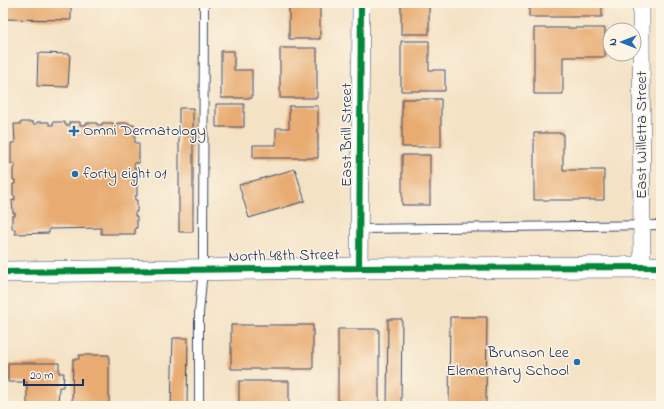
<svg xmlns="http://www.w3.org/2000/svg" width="664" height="409" viewBox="0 0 664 409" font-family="'Indie Flower',sans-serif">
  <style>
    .building { fill: #e8ac72 }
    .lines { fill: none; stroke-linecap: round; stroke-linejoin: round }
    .service-casing { stroke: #3c4a6d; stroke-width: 10 }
    .minor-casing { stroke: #3c4a6d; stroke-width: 18 }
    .tertiary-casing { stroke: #3c4a6d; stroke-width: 22 }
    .service { stroke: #fff; stroke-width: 8 }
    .minor { stroke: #fff; stroke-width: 17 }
    .tertiary { stroke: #fff; stroke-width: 21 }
    .cycleway-casing { stroke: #fcf5e5; stroke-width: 8 }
    .cycleway { stroke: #00873e; stroke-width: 6 }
    .poi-dot { fill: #1f6fb2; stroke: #fcf5e5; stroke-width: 1.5 }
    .labels { text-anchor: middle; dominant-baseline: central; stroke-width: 3; stroke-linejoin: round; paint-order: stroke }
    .poi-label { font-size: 16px; fill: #1b2f5e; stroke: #fcf5e5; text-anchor: start }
    .street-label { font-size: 16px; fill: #1b2f5e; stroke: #fcf5e5 }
  </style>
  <rect width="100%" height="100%" fill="#fcf5e5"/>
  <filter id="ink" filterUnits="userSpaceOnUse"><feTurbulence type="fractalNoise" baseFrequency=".025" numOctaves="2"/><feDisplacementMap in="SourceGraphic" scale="8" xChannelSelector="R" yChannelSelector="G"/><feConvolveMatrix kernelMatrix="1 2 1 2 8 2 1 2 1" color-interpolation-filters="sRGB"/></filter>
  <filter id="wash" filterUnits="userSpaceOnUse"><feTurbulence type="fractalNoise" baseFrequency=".012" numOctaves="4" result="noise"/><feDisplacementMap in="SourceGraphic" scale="16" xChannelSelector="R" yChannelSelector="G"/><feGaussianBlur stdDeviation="0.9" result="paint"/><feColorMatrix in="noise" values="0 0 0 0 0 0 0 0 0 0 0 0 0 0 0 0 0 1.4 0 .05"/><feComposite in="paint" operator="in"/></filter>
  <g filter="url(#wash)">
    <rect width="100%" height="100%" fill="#f4e2c5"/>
    <g id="blocks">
      <path class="building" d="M 3,3 L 71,3 L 71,20 L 3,19 Z
        M 289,3 L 320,3 L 320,39 L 289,39 Z
        M 401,3 L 429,3 L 429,34 L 401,34 Z
        M 529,3 L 602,3 L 602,17 L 529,17 Z
        M 534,28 L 605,28 L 605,57 L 563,57 L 563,94 L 534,94 Z
        M 401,41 L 429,41 L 429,70 L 445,70 L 445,91 L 401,91 Z
        M 280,48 L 317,48 L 317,98 L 280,98 Z
        M 221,51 L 234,51 L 234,70 L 252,70 L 252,98 L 221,98 Z
        M 38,53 L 70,54 L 68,87 L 37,86 Z
        M 402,99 L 441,99 L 441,147 L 402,147 Z
        M 216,104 L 244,104 L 244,127 L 216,127 Z
        M 289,106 L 318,106 L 318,158 L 253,158 L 253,145 L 276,145 L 276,128 L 289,128 Z
        M 179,108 L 193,108 L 193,232 L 179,232 Z
        M 21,122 L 33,122 L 33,124 L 37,124 L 37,122 L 49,122 L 49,125 L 53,125 L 53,122 L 65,122 L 65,125 L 70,125 L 69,122 L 80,122 L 80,125 L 86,125 L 86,123 L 97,123 L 97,125 L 102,125 L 102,123 L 113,123 L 113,125 L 117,125 L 117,123 L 129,123 L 129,125 L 135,125 L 135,143 L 139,143 L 139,163 L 134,163 L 134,168 L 137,168 L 137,180 L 134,180 L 134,184 L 137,184 L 137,196 L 135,196 L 135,200 L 137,200 L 137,212 L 135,212 L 135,216 L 137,216 L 137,228 L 135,228 L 135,234 L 101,234 L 101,228 L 49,229 L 49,233 L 15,234 L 15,229 L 12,229 L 12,216 L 15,216 L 15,213 L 13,213 L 12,200 L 15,200 L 15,196 L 13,196 L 13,184 L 15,184 L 15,180 L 13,180 L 13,168 L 15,168 L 15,164 L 11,164 L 11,143 L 15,143 L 14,124 L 21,124 Z
        M 534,133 L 563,133 L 563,170 L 604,170 L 604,200 L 534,200 Z
        M 402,155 L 430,155 L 430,205 L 402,205 Z
        M 295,169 L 305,201 L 249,218 L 239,185 Z
        M 450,317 L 487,317 L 486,406 L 449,406 Z
        M 388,319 L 402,319 L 401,406 L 387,406 Z
        M 231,325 L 313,325 L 313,369 L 231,369 Z
        M 338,329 L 379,329 L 379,406 L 338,406 Z
        M 173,338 L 188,338 L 187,406 L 171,406 Z
        M 79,355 L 109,355 L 109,406 L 72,406 L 73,359 L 79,359 Z
        M 8,363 L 59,363 L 59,373 L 64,373 L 63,387 L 59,387 L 58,406 L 27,406 L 27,382 L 8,382 Z
        M 239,381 L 289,381 L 289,406 L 239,406 Z"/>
    </g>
  </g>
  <g filter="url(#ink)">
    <use href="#blocks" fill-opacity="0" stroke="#3c4a6d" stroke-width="1"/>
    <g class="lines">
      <g class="service-casing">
        <path id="service" d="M 360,229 L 661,225
          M 199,406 L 199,313 L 203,269 L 203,247 L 204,3"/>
      </g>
      <g class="minor-casing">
        <path id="minor" d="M 641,3 L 642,268
          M 359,268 L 361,3"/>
      </g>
      <g class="tertiary-casing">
        <path id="tertiary" d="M 3,272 L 359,268 L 661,267"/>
      </g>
      <use href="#service" class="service"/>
      <use href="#minor" class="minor"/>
      <use href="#tertiary" class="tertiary"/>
      <g class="cycleway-casing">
        <path id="cycleway" d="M 359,268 L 361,3
          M 3,272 L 359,268 L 661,267"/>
      </g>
      <use href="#cycleway" class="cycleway"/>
    </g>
  </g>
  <g class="poi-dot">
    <path d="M72 125h4v4h4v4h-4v4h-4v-4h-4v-4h4z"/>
    <circle cx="75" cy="174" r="4"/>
    <circle cx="577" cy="362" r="4"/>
  </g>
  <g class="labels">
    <g class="poi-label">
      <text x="83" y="131">Omni Dermatology</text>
      <text x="83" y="174">forty eight 01</text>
      <text x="569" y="353" text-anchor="end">Brunson Lee<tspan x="569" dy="18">Elementary School</tspan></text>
    </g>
    <g class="street-label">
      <text transform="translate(347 135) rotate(-90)">East Brill Street</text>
      <text transform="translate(642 135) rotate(-90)">East Willetta Street</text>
      <text transform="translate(284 256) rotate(-1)">North 48th Street</text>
    </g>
  </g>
  <rect width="664" height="409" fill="none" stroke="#fcf5e5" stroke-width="16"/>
  <g transform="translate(622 42) rotate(270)"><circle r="19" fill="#fcf5e5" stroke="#a2a6af"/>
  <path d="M0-3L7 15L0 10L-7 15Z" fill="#1f6fb2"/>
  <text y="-6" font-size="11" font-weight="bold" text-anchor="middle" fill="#1b2f5e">N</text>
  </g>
  <path d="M24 379v6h59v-6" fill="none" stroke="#1b2f5e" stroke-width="2"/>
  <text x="30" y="379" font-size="12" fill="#1b2f5e" stroke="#fcf5e5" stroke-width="3" paint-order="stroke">20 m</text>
</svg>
